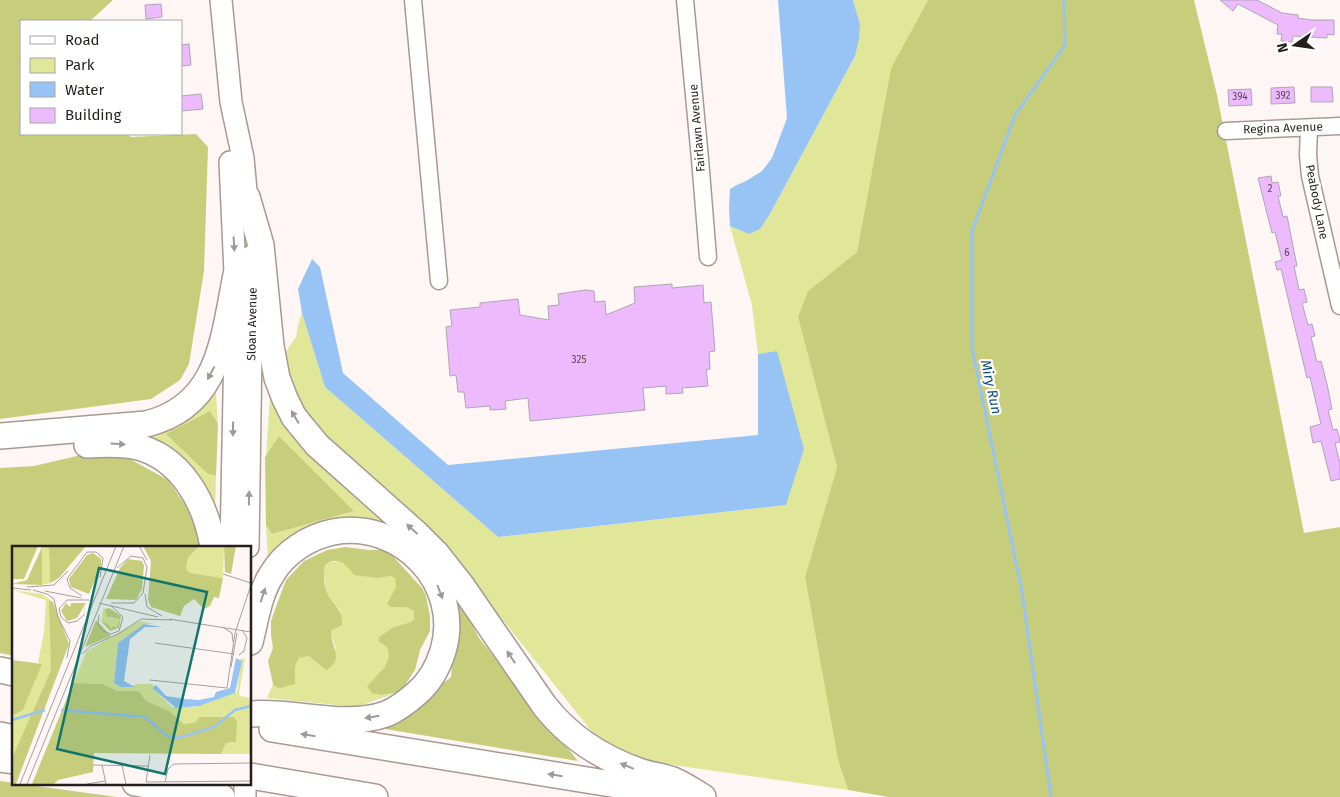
<svg xmlns="http://www.w3.org/2000/svg" width="1340" height="797" viewBox="0 0 1340 797" font-family="'Fira Sans',sans-serif">
  <style>
    .green { fill: #e0e798 }
    .forest { fill: #c7ce7b }
    .water { fill: #97c4f5 }
    .lines { fill: none; stroke-linecap: round; stroke-linejoin: round }
    .stream { stroke: #97c4f5; stroke-width: 3 }
    .building { fill: #ecbafd; stroke: #afa5b2 }
    .minor-casing { stroke: #a99993; stroke-width: 19 }
    .major-casing { stroke: #a99993; stroke-width: 24 }
    .highway-casing { stroke: #a99993; stroke-width: 28 }
    .minor { stroke: #fff; stroke-width: 16 }
    .major { stroke: #fff; stroke-width: 21 }
    .highway { stroke: #fff; stroke-width: 25 }
    .oneway { fill: #9d9a99 }
    .labels { text-anchor: middle; dominant-baseline: central; stroke-width: 4.5; stroke-linejoin: round; paint-order: stroke }
    .number-label { font-size: 10px; fill: #574655 }
    .street-label { font-size: 12px; fill: #251f1d; stroke: #fff }
    .water-label { font-size: 14px; font-style: italic; fill: #0b4a80; stroke: #fff }
    .inset-river { fill: none; stroke: #97c4f5; stroke-width: 2.5 }
    .inset-road { fill: none; stroke: #a7a09e; stroke-width: 1 }
    .view { fill: #0f766e; fill-opacity: 0.15; stroke: #0f766e; stroke-width: 2.5 }
    .inset-edge { fill: none; stroke: #251f1d; stroke-width: 2.5 }
  </style>
  <rect width="100%" height="100%" fill="#fdf6f4"/>
  <path class="green" d="M 853,0 L 928,0 L 891,68 L 857,252 L 808,291 L 798,317 L 837,467 L 805,577 L 838,760 L 848,790 L 638,760 L 600,742 L 427,525 L 306,418 L 282,357 L 296,337 L 298,325 L 302,313 L 325,387 L 498,537 L 786,505 L 777,351 L 758,354 L 752,305 L 730,226 L 749,234 L 771,212 L 855,56 L 860,24 Z
    M 271,380 L 399,531 L 343,525 L 268,562 L 266,525 L 272,534 L 354,511 L 279,436 L 266,457 Z
    M 215,381 L 218,424 L 210,411 L 208,474 L 216,476 L 215,516 L 133,433 Z
    M 338,561 L 379,578 L 390,576 L 395,578 L 396,587 L 391,607 L 406,607 L 414,611 L 414,619 L 411,622 L 394,627 L 379,642 L 387,647 C 387,650 389,653 389,656 C 389,667 375,678 367,686 L 382,695 L 398,692 L 357,707 L 267,698 L 273,684 L 276,687 L 295,684 L 295,667 L 299,658 L 336,649 L 331,634 L 340,610 C 327,596 322,585 325,565 L 328,563 Z"/>
  <path class="forest" d="M 0,0 L 113,0 L 90,21 L 21,21 L 21,134 L 127,134 L 131,137 L 196,134 L 208,147 L 204,271 L 189,364 L 180,380 L 151,399 L 0,419 Z
    M 928,0 L 1194,0 L 1217,95 L 1304,533 L 1340,527 L 1340,797 L 889,797 L 848,790 L 838,760 L 805,577 L 837,467 L 798,317 L 808,291 L 857,252 L 891,68 Z
    M 210,411 L 218,424 L 216,476 L 208,474 L 166,434 Z
    M 279,436 L 354,511 L 272,534 L 266,525 L 265,457 Z
    M 119,453 L 168,480 L 184,503 L 203,538 L 204,547 L 14,547 L 14,656 L 0,653 L 0,468 L 34,466 L 77,456 Z
    M 345,547 L 369,550 L 382,550 L 390,553 L 422,588 L 426,596 L 430,616 L 430,631 L 420,650 L 415,670 L 405,685 L 398,692 L 382,695 L 372,693 L 367,686 L 385,667 L 389,656 L 387,647 L 379,642 L 379,637 L 394,627 L 411,622 L 414,619 L 414,611 L 406,607 L 391,607 L 387,604 L 396,587 L 395,578 L 390,576 L 379,578 L 354,575 C 346,564 338,555 325,565 C 324,573 323,582 326,589 C 330,604 344,608 342,625 L 332,630 C 328,645 347,658 326,670 L 309,656 L 299,658 L 295,667 L 295,684 L 280,688 L 276,687 L 273,684 L 268,661 L 273,648 L 271,635 L 271,621 L 277,604 L 286,580 L 304,561 L 327,550 Z
    M 457,596 L 479,638 L 578,761 L 373,727 L 403,715 L 451,677 Z
    M 0,781 L 14,783 L 117,797 L 0,797 Z"/>
  <path class="water" d="M 778,0 L 853,0 L 860,24 L 859,39 L 855,56 L 771,212 L 760,229 L 749,234 L 730,226 L 729,208 L 730,189 L 737,185 L 746,181 L 762,171 L 772,158 L 787,118 Z
    M 312,259 L 320,267 L 343,373 L 448,465 L 758,435 L 758,354 L 777,351 L 804,449 L 786,505 L 498,537 L 325,387 L 302,313 L 298,289 Z"/>
  <g class="lines">
    <path class="stream" d="M 1051,797 L 1022,592 L 972,348 L 972,231 L 1015,115 L 1065,45 L 1064,0"/>
  </g>
  <path class="building" d="M 1220,0 L 1257,0 L 1282,13 L 1298,15 L 1298,18 L 1311,20 L 1334,20 L 1334,35 L 1327,34 L 1327,38 L 1293,36 L 1292,42 L 1281,41 L 1282,34 L 1277,34 L 1278,25 L 1238,4 L 1233,11 Z
    M 161,4 L 162,17 L 146,19 L 145,5 Z
    M 189,44 L 191,65 L 181,66 L 181,45 Z
    M 1294,87 L 1295,103 L 1271,104 L 1271,88 Z
    M 1311,87 L 1332,87 L 1333,102 L 1311,102 Z
    M 1251,89 L 1252,105 L 1229,106 L 1228,90 Z
    M 201,94 L 203,109 L 181,111 L 181,96 Z
    M 1271,176 L 1272,183 L 1278,182 L 1281,196 L 1278,196 L 1283,217 L 1287,216 L 1297,266 L 1294,266 L 1299,290 L 1304,289 L 1307,302 L 1302,303 L 1308,325 L 1312,324 L 1315,336 L 1311,337 L 1317,362 L 1321,361 L 1327,384 L 1332,409 L 1328,410 L 1333,430 L 1337,429 L 1340,440 L 1340,442 L 1335,443 L 1340,463 L 1340,479 L 1331,481 L 1321,441 L 1313,443 L 1310,427 L 1321,424 L 1310,377 L 1307,378 L 1281,269 L 1277,270 L 1275,262 L 1282,260 L 1275,232 L 1272,233 L 1258,178 Z
    M 672,284 L 672,288 L 703,285 L 704,303 L 711,302 L 715,351 L 709,352 L 710,369 L 706,370 L 708,386 L 682,388 L 683,393 L 666,394 L 666,386 L 643,388 L 645,410 L 530,421 L 528,398 L 505,401 L 506,409 L 490,410 L 490,406 L 466,408 L 464,392 L 458,392 L 456,375 L 450,376 L 446,327 L 452,326 L 450,310 L 480,307 L 480,303 L 518,299 L 520,315 L 549,320 L 548,306 L 559,305 L 558,294 L 585,290 L 594,291 L 595,302 L 605,301 L 606,315 L 635,303 L 634,287 Z"/>
  <g class="lines">
    <g class="minor-casing">
      <path id="minor" d="M 413,0 L 439,281
        M 685,0 L 700,159 L 708,257
        M 1309,128 L 1308,155 L 1310,176 L 1340,306
        M 1226,131 L 1340,126"/>
    </g>
    <g class="major-casing">
      <path id="major" d="M 221,0 L 231,102 L 243,158 L 248,213
        M 230,162 L 236,295 L 231,547
        M 248,547 L 252,281 L 252,256
        M 245,797 L 245,783"/>
    </g>
    <g class="highway-casing">
      <path id="highway" d="M 247,197 L 261,245 L 271,346 L 277,378 L 285,399 L 294,417 L 317,445 L 417,534 L 436,553 L 462,586 L 544,705 C 568,736 602,758 639,771 C 650,775 662,776 673,780 C 683,784 693,791 703,797
        M 0,436 L 146,424 C 220,406 223,339 236,275
        M 87,445 C 103,444 118,443 134,446 C 181,456 206,503 213,547
        M 250,642 C 256,619 259,594 272,574 C 285,552 309,537 333,532 C 401,519 463,584 443,651 C 438,667 430,682 417,693 C 408,701 398,709 386,714 C 343,729 294,710 250,714
        M 0,670 L 14,673
        M 272,729 L 667,793
        M 0,735 L 14,738
        M 0,759 L 14,761
        M 250,776 L 375,797
        M 135,783 L 222,797"/>
    </g>
    <use href="#minor" class="minor"/>
    <use href="#major" class="major"/>
    <use href="#highway" class="highway"/>
  </g>
  <defs><path id="oneway-solid" d="M-6-.8H1V-3.2L6.5 0L1 3.2V.8H-6Z" transform="scale(1.25)"/></defs>
  <g class="oneway">
    <use href="#oneway-solid" transform="translate(234 244) rotate(87)"/>
    <use href="#oneway-solid" transform="translate(211 373) rotate(118)"/>
    <use href="#oneway-solid" transform="translate(295 417) rotate(-121)"/>
    <use href="#oneway-solid" transform="translate(233 429) rotate(91)"/>
    <use href="#oneway-solid" transform="translate(118 444) rotate(3)"/>
    <use href="#oneway-solid" transform="translate(249 498) rotate(-89)"/>
    <use href="#oneway-solid" transform="translate(412 529) rotate(-138)"/>
    <use href="#oneway-solid" transform="translate(440 592) rotate(69)"/>
    <use href="#oneway-solid" transform="translate(263 595) rotate(-72)"/>
    <use href="#oneway-solid" transform="translate(511 657) rotate(-124)"/>
    <use href="#oneway-solid" transform="translate(372 717) rotate(171)"/>
    <use href="#oneway-solid" transform="translate(308 735) rotate(-171)"/>
    <use href="#oneway-solid" transform="translate(627 766) rotate(-158)"/>
    <use href="#oneway-solid" transform="translate(555 775) rotate(-171)"/>
  </g>
  <g class="labels">
    <g class="number-label">
      <text x="1283" y="96">392</text>
      <text x="1240" y="97">394</text>
      <text x="1270" y="189">2</text>
      <text x="1287" y="253">6</text>
      <text x="579" y="360">325</text>
    </g>
    <g class="street-label">
      <text transform="translate(697 128) rotate(-95)">Fairlawn Avenue</text>
      <text transform="translate(1283 128) rotate(-2)">Regina Avenue</text>
      <text transform="translate(1317 202) rotate(79)">Peabody Lane</text>
      <text transform="translate(252 324) rotate(-89)">Sloan Avenue</text>
    </g>
    <g class="water-label">
      <text transform="translate(991 387) rotate(78)">Miry Run</text>
    </g>
  </g>
  <g transform="translate(12 546)">
    <rect width="239" height="239" fill="#fdf6f4"/>
    <path d="M 30,0 L 37,0 L 38,37 L 30,39 ZM 187,0 L 212,0 L 211,32 L 178,27 L 174,23 L 176,12 ZM 0,44 L 30,48 L 41,56 L 39,124 L 0,212 L 0,170 L 11,164 L 29,120 L 26,116 L 32,87 L 34,54 ZM 92,61 L 96,72 L 108,73 L 104,82 L 98,83 L 89,75 ZM 128,75 L 143,78 L 132,78 L 106,97 L 102,137 L 122,141 L 123,138 L 141,138 L 141,143 L 160,161 L 183,161 L 225,146 L 229,112 L 233,113 L 227,147 L 228,150 L 239,152 L 239,208 L 209,208 L 214,197 L 224,196 L 208,171 L 172,178 L 157,165 L 134,155 L 127,145 L 105,145 L 91,138 L 61,137 L 75,105 Z" fill="#e0e798"/>
    <path d="M 0,0 L 26,0 L 12,33 L 0,33 ZM 37,0 L 74,0 L 47,32 L 38,37 ZM 131,0 L 187,0 L 176,12 L 174,23 L 178,27 L 211,32 L 207,52 L 202,51 L 198,60 L 192,63 L 182,53 L 172,60 L 168,70 L 139,61 L 136,54 L 139,15 ZM 212,0 L 224,0 L 219,28 L 213,26 ZM 30,1 L 30,39 L 0,38 L 15,34 ZM 81,7 L 89,13 L 89,20 L 77,48 L 59,41 L 57,33 L 75,9 ZM 116,13 L 130,15 L 132,20 L 130,43 L 124,54 L 94,53 L 108,22 ZM 37,55 L 41,56 L 57,98 L 4,238 L 0,238 L 0,212 L 39,124 ZM 54,57 L 58,61 L 59,57 L 74,57 L 65,72 L 55,75 L 49,65 ZM 97,62 L 109,70 L 107,82 L 98,85 L 89,75 L 96,78 L 99,83 L 101,80 L 104,82 L 108,73 L 95,71 L 93,63 ZM 84,74 L 99,90 L 73,101 ZM 0,114 L 30,118 L 11,164 L 0,170 ZM 61,137 L 91,138 L 105,145 L 127,145 L 134,155 L 157,165 L 172,178 L 184,176 L 187,171 L 222,171 L 225,176 L 224,196 L 214,197 L 209,208 L 82,207 L 81,226 L 46,234 L 42,238 L 20,238 Z" fill="#c7ce7b"/>
    <path d="M 132,78 L 150,81 L 133,81 L 118,93 L 112,135 L 123,141 L 109,141 L 102,137 L 106,97 ZM 224,112 L 230,115 L 223,147 L 187,160 L 164,162 L 140,142 L 144,139 L 154,150 L 174,153 L 187,154 L 202,151 L 204,146 L 218,142 Z" fill="#97c4f5"/>
    <path class="inset-river" d="M 49,164 L 133,171 L 155,190 L 167,192 L 202,181 L 223,164 L 239,160M 0,174 L 33,164"/>
    <path class="inset-road" d="M 127,0 L 135,14M 211,28 L 239,37M 15,41 L 42,39 L 56,25M 0,42 L 19,44M 21,44 L 35,48 L 42,53 L 46,71 L 58,95 L 55,112M 33,45 L 69,52M 133,48 L 135,61 L 150,70M 70,50 L 58,42 L 55,33 L 75,6 L 84,6 L 91,12 L 88,31M 87,57 L 146,71M 99,57 L 122,57 L 131,47 L 135,21 L 131,12 L 119,10 L 105,22M 73,68 L 65,75 L 56,77 L 49,71 L 47,63 L 55,54 L 77,54M 87,69 L 86,78 L 91,85 L 99,88 L 107,85 L 111,71 L 98,59M 157,73 L 239,86M 210,81 L 220,87 L 221,96M 143,97 L 222,108M 70,108 L 79,100 L 106,88 L 129,73 L 160,74M 227,109 L 232,105 L 235,92 L 230,84M 219,121 L 225,87M 138,134 L 215,142 L 223,87 L 239,39M 81,219 L 136,220M 90,219 L 94,238M 110,219 L 114,238M 134,236 L 239,235M 134,236 L 138,209M 153,236 L 156,223 L 162,218 L 239,217M 8,238 L 104,0M 15,238 L 112,0M 75,238 L 93,235"/>
    <path class="view" d="M 87,22 L 195,46 L 153,228 L 45,203 Z"/>
    <rect width="239" height="239" class="inset-edge"/>
  </g>
  <rect x="20" y="20" width="162" height="115" fill="#ffffff" stroke="#a8a5a5"/>
  <rect x="30" y="36" width="25" height="8" fill="#ffffff" stroke="#a8a5a5"/>
  <text x="65" y="45" font-size="15" fill="#251f1d">Road</text>
  <rect x="30" y="58" width="25" height="15" fill="#e0e798" stroke="#a8a5a5"/>
  <text x="65" y="70" font-size="15" fill="#251f1d">Park</text>
  <rect x="30" y="82" width="25" height="15" fill="#97c4f5" stroke="#a8a5a5"/>
  <text x="65" y="95" font-size="15" fill="#251f1d">Water</text>
  <rect x="30" y="108" width="25" height="15" fill="#ecbafd" stroke="#a8a5a5"/>
  <text x="65" y="120" font-size="15" fill="#251f1d">Building</text>
  <g transform="translate(1295 45) rotate(257)" stroke="#ffffff" stroke-width="4" paint-order="stroke">
  <path d="M0-4L9 19L0 12L-9 19Z" fill="#251f1d"/>
  <text y="-8" font-size="14" font-weight="bold" text-anchor="middle" fill="#251f1d">N</text>
  </g>
</svg>
